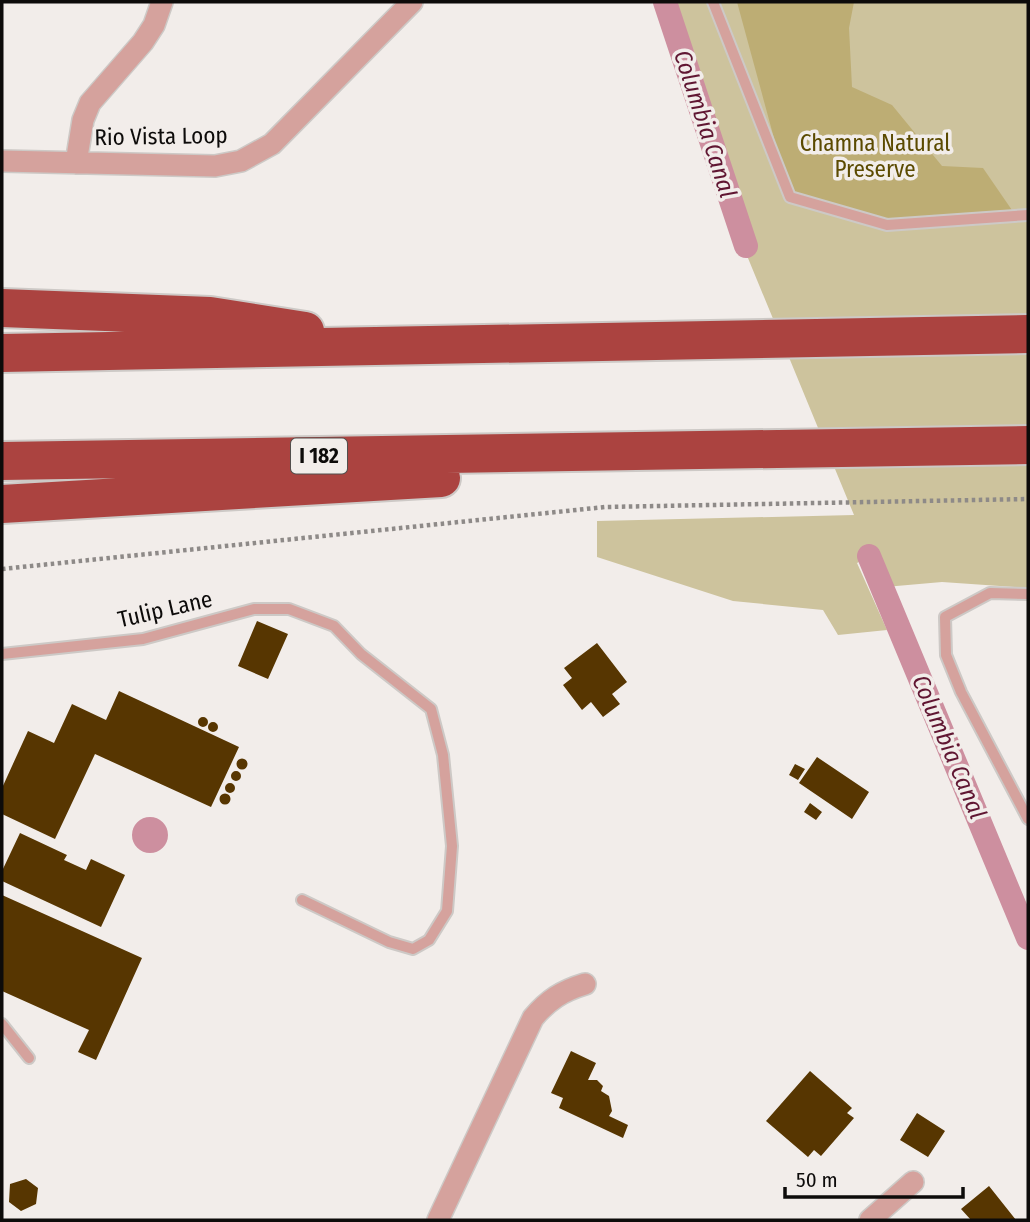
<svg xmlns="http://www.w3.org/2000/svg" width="1030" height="1222" viewBox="0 0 1030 1222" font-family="'Fira Sans Condensed',sans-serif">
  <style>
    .green { fill: #cdc39d }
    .forest { fill: #bdad74 }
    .water { fill: #cd8f9f }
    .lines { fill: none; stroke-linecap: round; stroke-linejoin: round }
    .canal { stroke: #cd8f9f; stroke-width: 24 }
    .building { fill: #573601 }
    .lane-casing { stroke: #cdc9c6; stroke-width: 14 }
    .street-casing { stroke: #cdc9c6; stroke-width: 24 }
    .highway-casing { stroke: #cdc9c6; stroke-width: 42 }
    .path { stroke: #8e8a88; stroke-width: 4.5; stroke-dasharray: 3.5 3.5; stroke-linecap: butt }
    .lane { stroke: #d5a29d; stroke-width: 10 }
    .street { stroke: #d5a29d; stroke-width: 21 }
    .highway { stroke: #ab4340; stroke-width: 38 }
    .labels { text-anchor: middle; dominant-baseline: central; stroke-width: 7; stroke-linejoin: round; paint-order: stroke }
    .shield { fill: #f2edea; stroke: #524f4d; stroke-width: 2 }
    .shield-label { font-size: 21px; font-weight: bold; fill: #0d0b0a }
    .street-label { font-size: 23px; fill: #0d0b0a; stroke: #f2edea }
    .park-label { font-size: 23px; fill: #5b4a00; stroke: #f2edea }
    .water-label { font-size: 24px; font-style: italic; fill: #601632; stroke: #f2edea }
  </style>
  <rect width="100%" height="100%" fill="#f2edea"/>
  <path class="green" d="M 664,2 L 1028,2 L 1028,588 L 942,582 L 885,587 L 871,556 L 857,563 L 887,630 L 838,635 L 823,610 L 733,601 L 597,557 L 597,521 L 854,515 L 743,246 Z"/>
  <path class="forest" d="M 737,2 L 854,2 L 849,28 L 852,87 L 892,105 L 942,166 L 983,168 L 1016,216 L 887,225 L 790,197 Z"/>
  <path class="water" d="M132 835a18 18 0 1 1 36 0a18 18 0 1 1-36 0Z"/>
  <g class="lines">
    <path class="canal" d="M 665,2 L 746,246
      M 869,556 L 1028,938"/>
  </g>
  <path class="building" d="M 257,621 L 288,634 L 268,679 L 238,666 Z
    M 597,643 L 627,682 L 612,694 L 620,704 L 603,717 L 591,702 L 582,710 L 563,685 L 572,678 L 564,668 Z
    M 119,691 L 239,747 L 211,807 L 95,754 L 55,839 L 2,814 L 2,788 L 28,731 L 54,743 L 72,704 L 106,720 Z
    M198 722a5 5 0 1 1 10 0a5 5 0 1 1-10 0Z
    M208 727a5 5 0 1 1 10 0a5 5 0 1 1-10 0Z
    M 817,757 L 869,792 L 852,819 L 799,783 Z
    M236.5 764a5.5 5.5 0 1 1 11 0a5.5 5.5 0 1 1-11 0Z
    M 795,764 L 805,769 L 798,780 L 789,775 Z
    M231 776a5 5 0 1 1 10 0a5 5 0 1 1-10 0Z
    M225 788a5 5 0 1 1 10 0a5 5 0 1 1-10 0Z
    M219.5 799a5.5 5.5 0 1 1 11 0a5.5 5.5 0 1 1-11 0Z
    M 810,803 L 822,812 L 816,820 L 804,812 Z
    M 20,833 L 67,855 L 64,860 L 86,870 L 91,859 L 125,875 L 101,927 L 2,881 L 2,871 Z
    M 2,895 L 142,958 L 96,1060 L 78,1052 L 89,1030 L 2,991 Z
    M 571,1051 L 596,1063 L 588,1080 L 597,1080 L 603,1086 L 601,1091 L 609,1096 L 612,1111 L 609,1116 L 628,1125 L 623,1138 L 559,1108 L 563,1098 L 551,1093 Z
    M 810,1071 L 852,1108 L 847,1113 L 854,1118 L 821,1156 L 814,1150 L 808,1157 L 766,1121 Z
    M 917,1113 L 945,1131 L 928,1157 L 900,1140 Z
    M 26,1179 L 38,1188 L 36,1204 L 21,1211 L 9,1202 L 10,1184 Z
    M 989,1186 L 1016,1220 L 971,1220 L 961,1209 Z"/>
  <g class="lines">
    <g class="lane-casing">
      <path id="lane" d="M 713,2 L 790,197 L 887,225 L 1028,215
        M 1028,594 L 990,593 L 945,617 L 946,655 L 961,692 L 1028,819
        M 2,654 L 143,639 L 254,609 L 289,609 L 334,626 L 361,654 L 431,709 L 443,755 L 452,846 L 447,911 L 429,940 L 413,949 L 389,942 L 302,900
        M 2,1024 L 29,1058"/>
    </g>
    <g class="street-casing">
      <path id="street" d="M 2,161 L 215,166 L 241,161 L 272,144 L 412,2
        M 76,163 L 83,120 L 90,103 L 143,42 L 154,25 L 162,2
        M 438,1220 L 533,1018 C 548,1000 562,991 585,984
        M 870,1220 L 913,1182"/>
    </g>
    <g class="highway-casing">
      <path id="highway" d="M 2,308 L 210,316 L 305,331
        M 2,353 L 1028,334
        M 2,461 L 1028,445
        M 2,504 L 441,478"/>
    </g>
    <path class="path" d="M 2,569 L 605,507 L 1028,499"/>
    <use href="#lane" class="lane"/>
    <use href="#street" class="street"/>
    <use href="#highway" class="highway"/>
  </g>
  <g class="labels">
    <rect class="shield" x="291" y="438.5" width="56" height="35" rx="5"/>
    <g class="shield-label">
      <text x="319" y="456">I 182</text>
    </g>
    <g class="street-label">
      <text transform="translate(161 136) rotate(-1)">Rio Vista Loop</text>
      <text transform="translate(165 609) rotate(-13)">Tulip Lane</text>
    </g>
    <g class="park-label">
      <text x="875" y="143">Chamna Natural<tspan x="875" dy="26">Preserve</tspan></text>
    </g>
    <g class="water-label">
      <text transform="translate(705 124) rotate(72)">Columbia Canal</text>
      <text transform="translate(949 747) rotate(67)">Columbia Canal</text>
    </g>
  </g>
  <rect width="1030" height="1222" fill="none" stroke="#0d0b0a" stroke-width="7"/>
  <path d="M785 1187v10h178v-10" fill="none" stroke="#0d0b0a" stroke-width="3.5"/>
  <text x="796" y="1187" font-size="21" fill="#0d0b0a" stroke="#f2edea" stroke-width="5" paint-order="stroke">50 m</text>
</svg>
